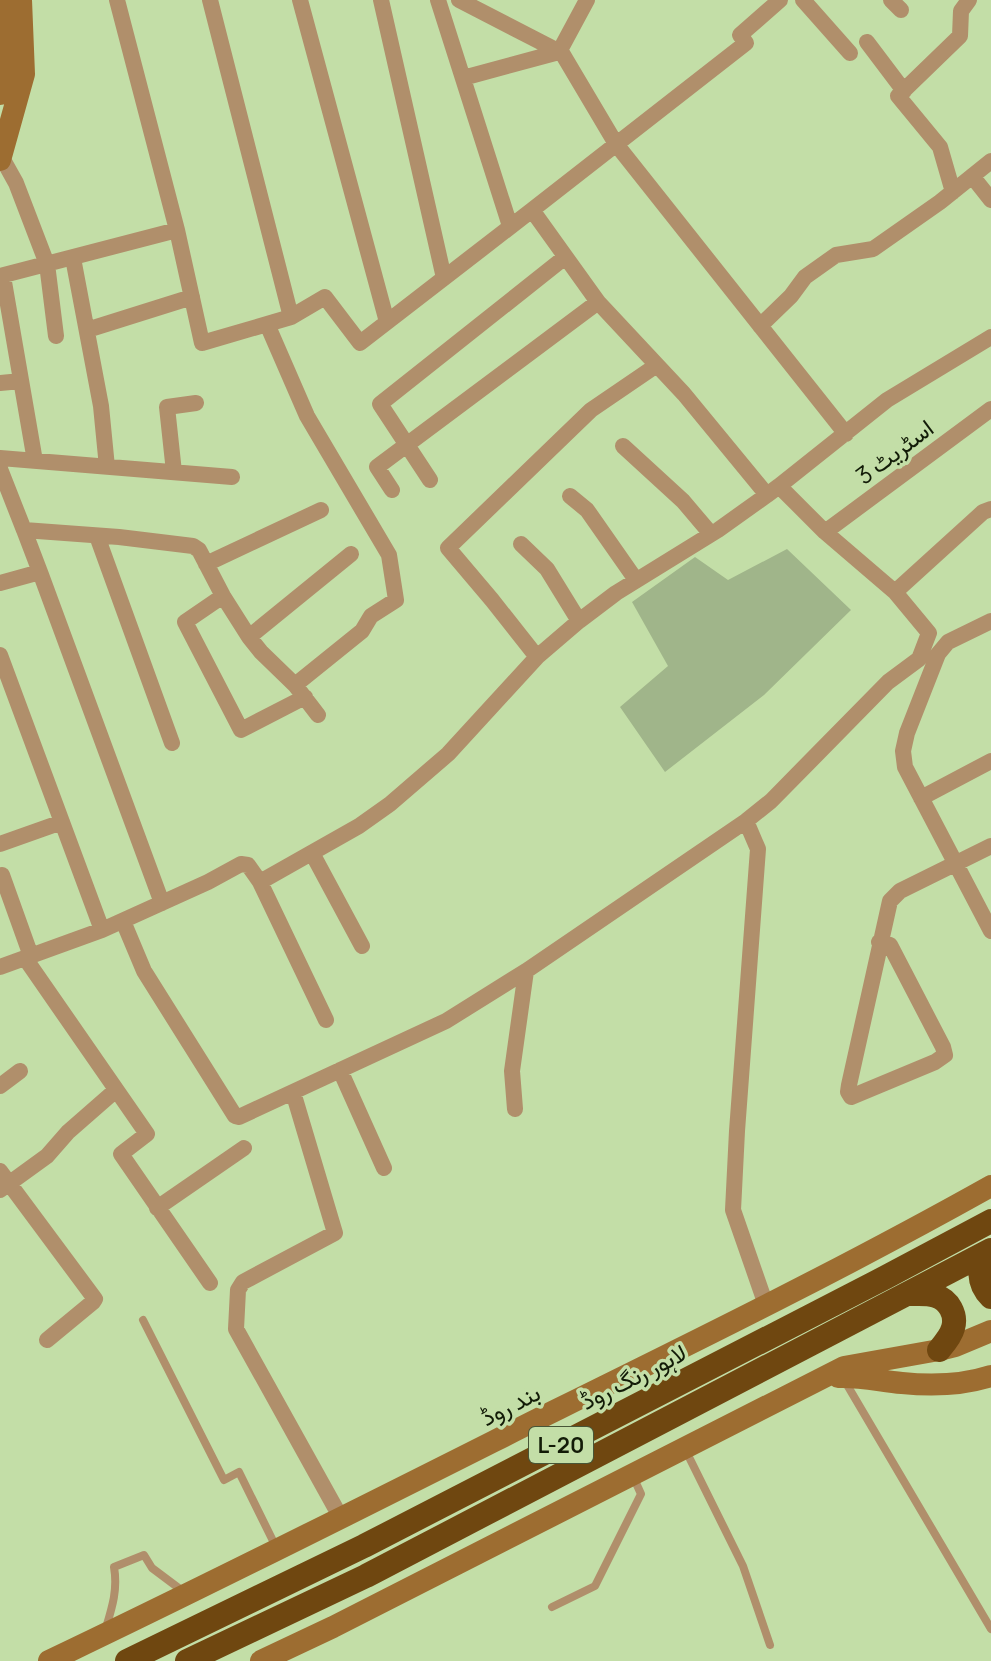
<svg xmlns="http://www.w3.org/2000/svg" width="991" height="1661" viewBox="0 0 991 1661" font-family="Manrope,Vazirmatn,sans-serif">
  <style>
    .green { fill: #a0b58a }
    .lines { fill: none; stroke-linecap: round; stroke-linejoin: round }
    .service { stroke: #b08f6b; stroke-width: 8 }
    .minor { stroke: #b08f6b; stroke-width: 16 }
    .secondary { stroke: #9d6d31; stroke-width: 22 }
    .motorway { stroke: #6f4710; stroke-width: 24 }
    .labels { text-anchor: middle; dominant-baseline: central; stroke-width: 7; stroke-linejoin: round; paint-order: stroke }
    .shield { fill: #c3dea7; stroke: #475637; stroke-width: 2 }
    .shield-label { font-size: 22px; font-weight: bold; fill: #121b07 }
    .street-label { font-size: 24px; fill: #121b07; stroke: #c3dea7 }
  </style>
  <rect width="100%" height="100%" fill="#c3dea7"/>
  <path class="green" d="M 787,549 L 851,610 L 764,695 L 665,772 L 620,707 L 668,666 L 632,602 L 695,557 L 728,580 Z"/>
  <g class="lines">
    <path class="service" d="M 143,1320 L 224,1480 L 239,1472 L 277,1549
      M 843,1378 L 991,1629
      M 686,1451 L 743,1566 L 770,1645
      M 552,1607 L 595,1586 L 641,1494 L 632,1474
      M 105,1631 C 112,1608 118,1590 114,1567 L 144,1555 L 152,1568 L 184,1592"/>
    <path class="minor" d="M 117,0 L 177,230 L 202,343 L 291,317
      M 210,0 L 291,317 L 325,297 L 360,343 L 532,210
      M 300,0 L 387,322
      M 381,0 L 444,278
      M 438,0 L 510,226
      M 459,0 L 562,53 L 616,144 L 846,434
      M 780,0 L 740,35 L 746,43 L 532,210 L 598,302 L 684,394 L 767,495 L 779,486 L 825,532 L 895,592
      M 803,0 L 850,53
      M 891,0 L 901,10
      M 867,42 L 904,91
      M 463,78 L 559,52 L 587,0
      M 2,158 L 16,183 L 47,264 L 56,336
      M 972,176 L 991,200
      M 953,192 L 940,147 L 898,96 L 960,36 L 961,11 L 969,0
      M 73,258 L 101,406 L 107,467
      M 0,276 L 177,230
      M 3,276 L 35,461
      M 267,324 L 307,416 L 389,555 L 396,600 L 371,616 L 362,631 L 295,685
      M 760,326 L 791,296 L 805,277 L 836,255 L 873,249 L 940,202 L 991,161
      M 87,330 L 192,297
      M 0,383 L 21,381
      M 623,446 L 683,501 L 711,534
      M 0,458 L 232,477
      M 0,469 L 24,530
      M 174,472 L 167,407 L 196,403
      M 430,480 L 380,404 L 564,258
      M 779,486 L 887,400 L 991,337
      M 392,490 L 377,467 L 598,302
      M 570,496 L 587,510 L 636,580
      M 825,532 L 991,409
      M 97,536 L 172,743
      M 521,544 L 547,569 L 579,621
      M 206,564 L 321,510
      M 40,572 L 162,903
      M 0,583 L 40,572 L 24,530 L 119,537 L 193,546 L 199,550 L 223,596 L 249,637 L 261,652 L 295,685 L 318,715
      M 223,596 L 185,622 L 241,730 L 305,697
      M 991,621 L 948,642 L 938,654 L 907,733 L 903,751 L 905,767 L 991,931
      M 249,637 L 351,554
      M 0,655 L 102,930
      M 537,657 L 492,600 L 448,548 L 591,410 L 657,365
      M 921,798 L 991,761
      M 746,821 L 758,849 L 737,1131 L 733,1210 L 766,1305
      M 0,844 L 62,822
      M 312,853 L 362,946
      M 2,875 L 31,956
      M 260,882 L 326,1020
      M 123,921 L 144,971 L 235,1116 L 239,1117 L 446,1021 L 526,971 L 746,821 L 771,801 L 888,682 L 919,659 L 929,633 L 895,592 L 983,512 L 991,509
      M 879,942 L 890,945 L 943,1047 L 945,1055 L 935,1062 L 851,1097 L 848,1092 L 849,1085 L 890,901 L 900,891 L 991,846
      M 25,958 L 147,1134 L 121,1154 L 210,1283
      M 0,967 L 102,930 L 208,882 L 241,864 L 248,865 L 260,882 L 359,826 L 390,804 L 448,754 L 537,657 L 579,621 L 616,593 L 718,530 L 767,495
      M 340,1070 L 384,1168
      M 0,1086 L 20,1071
      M 293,1092 L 335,1233 L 243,1282 L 238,1290 L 236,1329 L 341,1518
      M 515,1109 L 512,1071 L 526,971
      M 0,1171 L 95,1299 L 93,1302 L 47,1340
      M 0,1190 L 47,1156 L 68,1132 L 116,1090
      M 157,1208 L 244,1148"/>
    <path class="secondary" d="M 0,94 L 7,45 L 5,0
      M 0,160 L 24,74 L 21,0
      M 838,1377 C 860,1376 880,1381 902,1383 C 931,1386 963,1385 991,1376
      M 49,1661 C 213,1583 375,1501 538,1419 C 690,1344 843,1269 991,1186
      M 261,1661 L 333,1627 L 844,1367 L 939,1350 L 955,1346 L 991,1331"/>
    <path class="motorway" d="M 988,1252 C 978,1267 977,1283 991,1297
      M 910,1294 C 918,1294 928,1293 936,1296 C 949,1300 957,1315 953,1328 C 951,1336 944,1344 939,1350
      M 127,1661 L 364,1546 L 886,1277 L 991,1221
      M 187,1661 L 366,1576 L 991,1250"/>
  </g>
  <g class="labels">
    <rect class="shield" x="529" y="1427" width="64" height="36" rx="6"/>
    <g class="shield-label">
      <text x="561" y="1445">L-20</text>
    </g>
    <g class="street-label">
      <text transform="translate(894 451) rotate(-37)">اسٹریٹ 3</text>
      <text transform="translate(633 1376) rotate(-27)">لاہور رنگ روڈ</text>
      <text transform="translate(510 1404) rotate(-27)">بند روڈ</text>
    </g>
  </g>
</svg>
